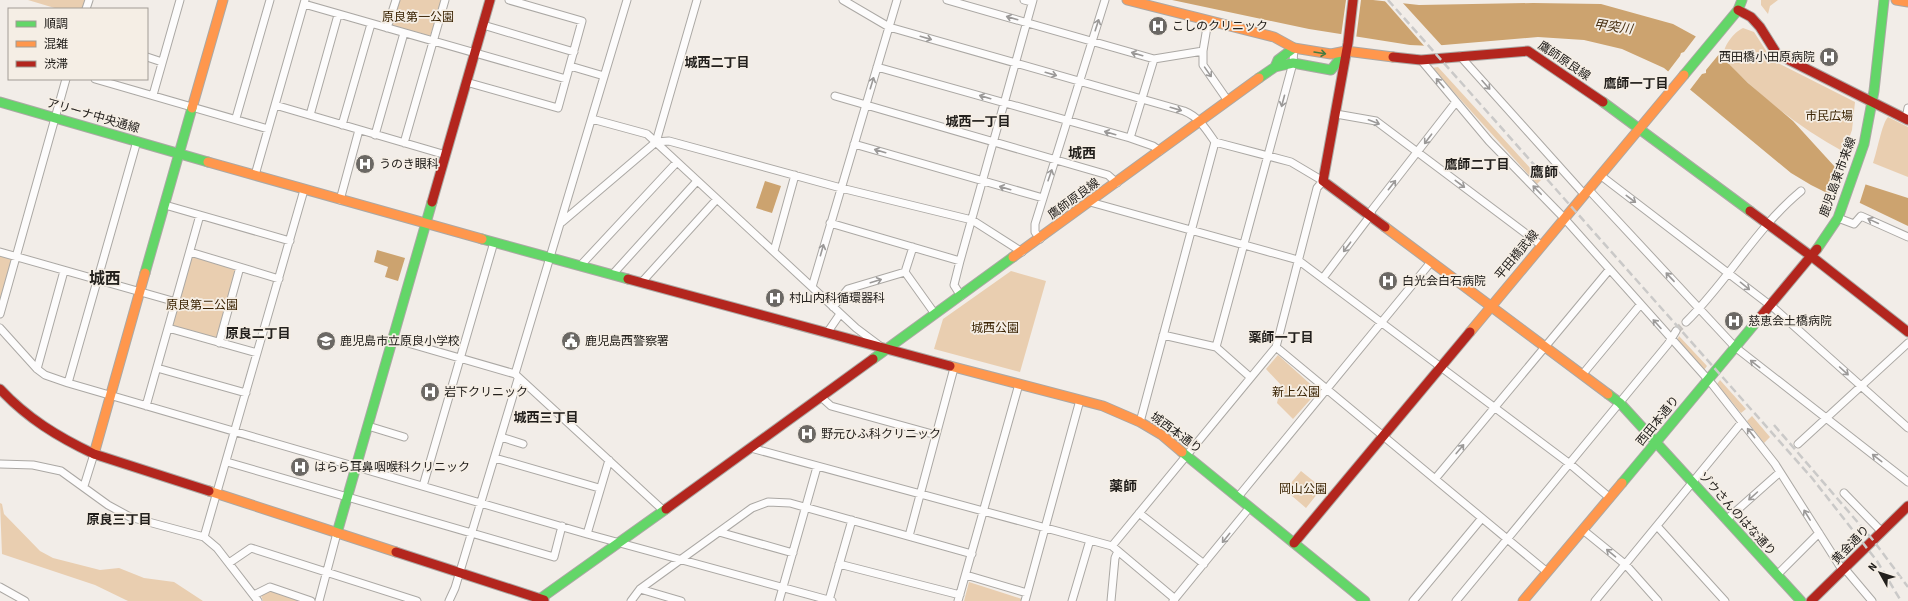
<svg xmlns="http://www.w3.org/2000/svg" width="1908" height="601" viewBox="0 0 1908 601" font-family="'Source Sans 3','Noto Sans JP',sans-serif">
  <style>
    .green { fill: #e9ceb0 }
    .water { fill: #cca36f }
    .pier { fill: #f2ede8 }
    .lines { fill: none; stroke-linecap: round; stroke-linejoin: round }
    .street-tunnel { stroke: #c9c4bf; stroke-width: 7; stroke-dasharray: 7 3.5; stroke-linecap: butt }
    .street-casing { stroke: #aba8a4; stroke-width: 9 }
    .fast-casing { stroke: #aba8a4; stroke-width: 11 }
    .slow-casing { stroke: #aba8a4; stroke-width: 11 }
    .jam-casing { stroke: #aba8a4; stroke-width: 11 }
    .street { stroke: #fdfcfc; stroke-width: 7 }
    .fast { stroke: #63d668; stroke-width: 9 }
    .slow { stroke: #ff974d; stroke-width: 9 }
    .jam { stroke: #b3261e; stroke-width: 9 }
    .rail { stroke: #cac9c8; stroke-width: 2.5; stroke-dasharray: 8 4; stroke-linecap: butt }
    .oneway { stroke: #9b9998 }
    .oneway2 { stroke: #437b42 }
    .labels { text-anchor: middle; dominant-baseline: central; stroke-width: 3.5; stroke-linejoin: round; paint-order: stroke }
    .park-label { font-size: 12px; fill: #3b2404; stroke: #f5eee5 }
    .poi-label { font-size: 12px; fill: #23201d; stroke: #f5eee5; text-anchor: start }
    .street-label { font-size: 12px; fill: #23201d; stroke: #f5eee5 }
    .water-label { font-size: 13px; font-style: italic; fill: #493113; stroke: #f5eee5 }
    .neighbourhood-label { font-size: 13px; font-weight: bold; fill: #23201d; stroke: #f5eee5 }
    .quarter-label { font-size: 14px; font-weight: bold; fill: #23201d; stroke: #f5eee5 }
    .district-label { font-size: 16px; font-weight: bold; fill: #23201d; stroke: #f5eee5 }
  </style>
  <rect width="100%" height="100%" fill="#f2ede8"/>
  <path class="green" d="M 28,0 L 85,0 L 83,9 L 58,9 Z
    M 397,0 L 441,0 L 431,34 L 429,36 L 393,26 L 391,23 Z
    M 1761,0 L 1778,0 L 1770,6 L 1768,14 L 1761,5 Z
    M 1743,28 L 1754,32 L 1772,60 L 1855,102 L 1852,130 L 1844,152 C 1798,127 1759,96 1723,58 C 1723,46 1733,33 1743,28 Z
    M 1438,67 L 1541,180 L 1537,184 L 1432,68 Z
    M 1888,117 L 1908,127 L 1908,177 L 1873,163 C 1877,152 1882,123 1888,117 Z
    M 0,254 L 10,257 L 12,260 L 0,301 Z
    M 194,257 L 234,268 L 237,272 L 218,336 L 215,339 L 175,327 L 172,324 L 191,259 Z
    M 1011,271 L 1046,281 L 1020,372 L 934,349 L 943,319 Z
    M 1679,336 L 1707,366 L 1704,370 L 1677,341 Z
    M 1278,355 L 1318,391 L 1293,419 L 1277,403 L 1281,385 L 1266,369 Z
    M 1720,380 L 1746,409 L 1741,413 L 1717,384 Z
    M 1752,416 L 1770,437 L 1764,443 L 1747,421 Z
    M 1301,471 L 1322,488 L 1306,508 L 1285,490 Z
    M 0,503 L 2,504 L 4,514 L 40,551 L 53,558 L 100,570 L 119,568 L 144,578 L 174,582 L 203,601 L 128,601 L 95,585 L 2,554 Z
    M 969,582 L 1022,599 L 1021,601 L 964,601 Z
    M 266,591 L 270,591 L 302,601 L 263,601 L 261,595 Z"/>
  <path class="water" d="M 1172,0 L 1373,0 L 1419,5 L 1533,3 L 1601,4 L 1673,24 L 1695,36 L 1723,58 L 1748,83 L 1793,121 L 1835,167 L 1858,182 L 1908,198 L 1908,226 L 1860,203 L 1831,195 L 1811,185 L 1791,173 L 1664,68 L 1622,49 L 1584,40 L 1538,37 L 1432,46 L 1410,45 L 1309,29 Z
    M 765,181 L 781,186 L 772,213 L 756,208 Z
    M 377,250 L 405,258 L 398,281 L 385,277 L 388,267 L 374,262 Z"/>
  <path class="pier" d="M 1346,0 L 1361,0 L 1356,39 L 1341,36 Z
    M 1384,0 L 1401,1 L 1443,47 L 1426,48 Z
    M 1697,35 L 1720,53 L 1706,70 L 1706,73 L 1702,74 L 1689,91 L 1667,73 L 1680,56 L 1681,53 L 1684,52 Z
    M 1839,167 L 1859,181 L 1866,183 L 1859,205 L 1829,196 Z"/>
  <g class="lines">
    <path class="street-tunnel" d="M 1676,331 L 1686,322"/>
    <g class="street-casing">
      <path id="street" d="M 843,0 L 889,27 L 1184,111 C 1199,117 1206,129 1215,142 L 1140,422
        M 947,0 L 1154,59 L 1203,51
        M 1024,0 L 1032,2
        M 304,4 L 566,79
        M 86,9 L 89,0
        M 1208,21 L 1203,51 L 1203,65 L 1228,101
        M 483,25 L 574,52
        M 387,28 L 396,0
        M 1460,56 L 1584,194
        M 147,57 L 162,62
        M 1421,60 L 1489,141 L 1564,218 L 1712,384 L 1775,464 L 1843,571
        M 570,66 L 604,76
        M 877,67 L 1130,138 L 1153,146 L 1160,151
        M 95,79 L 268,129
        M 466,82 L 558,108 L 582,21 L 509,0
        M 153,95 L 180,0
        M 835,96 L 1108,175 L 1117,183
        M 275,105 L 446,155
        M 1336,114 L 1376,121 L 1541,245
        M 310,115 L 338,15
        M 236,118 L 270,0
        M 592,119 L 647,134 L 856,328 L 880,346
        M 1906,119 L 1908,108
        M 342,125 L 371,24
        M 375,135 L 404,33
        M 1130,138 L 1154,59
        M 656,142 L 669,141 L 841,188 L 972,220 L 1022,252
        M 404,143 L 445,0
        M 854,144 L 1043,198
        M 255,175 L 305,0
        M 1600,175 L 1775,309 L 1908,428
        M 1588,189 L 1735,347 L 1908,482
        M 340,200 L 359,130
        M 1090,202 L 1298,260 L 1570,464 L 1610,498
        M 165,205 L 290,241
        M 1838,218 L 1854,224 L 1861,216 L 1908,237
        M 562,222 L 656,142 L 697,0
        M 830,223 L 960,261
        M 1040,239 L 1035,232 L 1035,224 L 1105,0
        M 913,247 L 905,272 L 935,314
        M 774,251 L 795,175
        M 0,252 L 176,302
        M 190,252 L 279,279
        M 580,266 L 677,162
        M 612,275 L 697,181
        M 1323,278 L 1370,216 L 1372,210 L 1456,102
        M 641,283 L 717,199
        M 812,287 L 897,0
        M 961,296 L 954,285 L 960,261 L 1033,0
        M 833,307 L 848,289 L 905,272
        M 0,314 L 66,79
        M 1686,322 C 1728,281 1756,228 1801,191
        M 0,328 L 37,369 L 45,375 L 68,383 L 587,534 L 832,601
        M 168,328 L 257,353
        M 827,333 L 840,314
        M 1163,335 L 1216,347
        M 394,339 L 515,374 L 664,511
        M 219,343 L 240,267
        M 1276,347 L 1547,572
        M 157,368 L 246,393
        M 37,369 L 64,271
        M 515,374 L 627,0
        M 1582,375 L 1640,305
        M 1250,377 L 1216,347 L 1293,63 L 1294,48
        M 68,383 L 137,141
        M 821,397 L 831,406 L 936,435
        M 146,406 L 200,215
        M 368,426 L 404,437
        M 501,437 L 523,444
        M 1798,444 L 1908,343
        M 751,448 L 1112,546 L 1175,599
        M 495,458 L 599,488
        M 227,462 L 554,557 L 562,526
        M 0,464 L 33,465 L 61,471 L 108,505 L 130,517 L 204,537 L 217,548 L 258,601
        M 1435,479 L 1609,270
        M 84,486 L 94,454
        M 423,486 L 494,242
        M 1844,493 L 1881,531
        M 1238,497 L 1431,262
        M 1139,513 L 1204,564
        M 1726,520 L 1780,472
        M 1657,526 L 1725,601
        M 1583,530 L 1626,565 L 1658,601
        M 719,532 L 793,553
        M 587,534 L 609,460
        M 909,536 L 954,368
        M 204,537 L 304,190
        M 1112,546 L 1276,347 L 1317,188 L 1323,181 L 1291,162 L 1215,142
        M 229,563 L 251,548 L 417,601
        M 839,564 L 960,595
        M 1845,569 L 1872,601
        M 966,575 L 1027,593
        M 1777,575 L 1819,533
        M 0,587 L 25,601
        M 640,589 L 681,601
        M 254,595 L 270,587 L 311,601
        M 829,600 L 852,520
        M 319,601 L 337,533
        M 449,601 L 455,588 L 518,379
        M 631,601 L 640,589 L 752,508 L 768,502 L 790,503 L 972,554
        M 779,601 L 817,467
        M 958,601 L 1019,384
        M 1025,601 L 1080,400
        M 1072,601 L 1090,540
        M 1111,601 L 1115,558 L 1118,551
        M 1173,601 L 1250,507
        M 1413,601 L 1482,518
        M 1456,601 L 1668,344 L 1676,331
        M 1595,601 L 1742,422"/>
    </g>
    <g class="fast-casing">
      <path id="fast" d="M 1275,67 L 1278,60 L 1294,48
        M 1684,75 L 1738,10 L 1742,0
        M 1259,78 L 1275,67 L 1293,63 L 1331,70 L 1346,51
        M 0,102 L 208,162
        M 1603,102 L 1750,211
        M 482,239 L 628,279
        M 1817,249 L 1838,218 L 1864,144 L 1874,91 L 1884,0
        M 145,273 L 192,108
        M 873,359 L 1013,257
        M 1608,394 L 1620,403 L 1801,601
        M 1182,452 L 1365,601
        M 1622,483 L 1757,321
        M 337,533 L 432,202
        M 537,601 L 666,509"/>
    </g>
    <g class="slow-casing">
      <path id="slow" d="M 1127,0 L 1274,37 L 1294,48 L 1331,54 L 1346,51 L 1393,57
        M 1896,0 L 1908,2
        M 192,108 L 223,0
        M 208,162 L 482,239
        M 1385,227 L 1608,394
        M 1013,257 L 1259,78
        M 1470,332 L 1684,75
        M 950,366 L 1103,406 L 1140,422 L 1162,435 L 1182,452
        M 94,454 L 145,273
        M 209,491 L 396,552
        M 1523,601 L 1622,483"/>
    </g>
    <g class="jam-casing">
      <path id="jam" d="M 1353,0 L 1348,43 L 1323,181 L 1385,227
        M 1738,10 L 1751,17 L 1760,27 L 1777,54 L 1908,120
        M 1393,57 L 1421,60 L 1528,51 L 1603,102
        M 432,202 L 490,0
        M 1750,211 L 1811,256 L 1757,321
        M 1817,249 L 1811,256 L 1908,332
        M 628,279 L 950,366
        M 0,389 C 27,418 58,437 94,454 L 209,491
        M 666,509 L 873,359
        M 1294,543 L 1470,332
        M 396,552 L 544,600
        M 1811,601 L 1908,506"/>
    </g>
    <use href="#street" class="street"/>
    <use href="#fast" class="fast"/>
    <use href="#slow" class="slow"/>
    <use href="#jam" class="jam"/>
    <path class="rail" d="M 1388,0 L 1812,478 L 1877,561 L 1901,601
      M 1774,425 L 1873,540 L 1908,587"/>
  </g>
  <defs><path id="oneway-shaft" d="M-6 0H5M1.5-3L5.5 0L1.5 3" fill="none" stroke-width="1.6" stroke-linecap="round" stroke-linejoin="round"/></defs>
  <g class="oneway">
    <use href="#oneway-shaft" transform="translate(1012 18) rotate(-164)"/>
    <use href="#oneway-shaft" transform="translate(1097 25) rotate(-72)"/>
    <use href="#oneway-shaft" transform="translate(926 38) rotate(16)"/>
    <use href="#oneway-shaft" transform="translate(1137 54) rotate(-164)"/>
    <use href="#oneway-shaft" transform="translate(1208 72) rotate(55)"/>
    <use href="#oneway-shaft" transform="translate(1051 74) rotate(16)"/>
    <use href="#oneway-shaft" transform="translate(872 83) rotate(-73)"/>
    <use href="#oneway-shaft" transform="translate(1440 83) rotate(-130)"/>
    <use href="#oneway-shaft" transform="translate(1486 85) rotate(48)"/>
    <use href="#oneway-shaft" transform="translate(985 97) rotate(-164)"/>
    <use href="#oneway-shaft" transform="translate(1283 101) rotate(105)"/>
    <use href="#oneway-shaft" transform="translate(1176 109) rotate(16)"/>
    <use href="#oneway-shaft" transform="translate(1374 122) rotate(21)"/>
    <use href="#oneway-shaft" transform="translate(1110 133) rotate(-164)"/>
    <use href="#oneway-shaft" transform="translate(1428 139) rotate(127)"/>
    <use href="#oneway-shaft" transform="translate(880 151) rotate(-164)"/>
    <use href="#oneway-shaft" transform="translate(1050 175) rotate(-71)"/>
    <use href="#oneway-shaft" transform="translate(1460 184) rotate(37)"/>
    <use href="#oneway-shaft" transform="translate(1392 185) rotate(-52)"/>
    <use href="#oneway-shaft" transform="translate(1005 188) rotate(-164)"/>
    <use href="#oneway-shaft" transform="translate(1537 190) rotate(-134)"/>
    <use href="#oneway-shaft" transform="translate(1631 199) rotate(37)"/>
    <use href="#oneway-shaft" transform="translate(1873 221) rotate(-155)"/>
    <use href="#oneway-shaft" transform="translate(1347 247) rotate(127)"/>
    <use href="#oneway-shaft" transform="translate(822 250) rotate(-74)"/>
    <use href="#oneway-shaft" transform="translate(1670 277) rotate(-133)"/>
    <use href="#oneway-shaft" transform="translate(876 281) rotate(-17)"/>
    <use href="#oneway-shaft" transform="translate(1745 286) rotate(39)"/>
    <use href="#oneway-shaft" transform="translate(1657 324) rotate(-132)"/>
    <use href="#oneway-shaft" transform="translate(1755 364) rotate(-142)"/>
    <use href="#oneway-shaft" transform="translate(1844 371) rotate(42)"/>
    <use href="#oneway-shaft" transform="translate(1751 433) rotate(-128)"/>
    <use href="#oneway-shaft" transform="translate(1460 449) rotate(-50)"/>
    <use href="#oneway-shaft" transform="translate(1877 458) rotate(-142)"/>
    <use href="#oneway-shaft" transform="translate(1753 496) rotate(138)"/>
    <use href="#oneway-shaft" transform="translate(1807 515) rotate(-122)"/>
    <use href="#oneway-shaft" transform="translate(1226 538) rotate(129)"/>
    <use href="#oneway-shaft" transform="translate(1611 553) rotate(-140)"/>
  </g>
  <use class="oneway2" href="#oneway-shaft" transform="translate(1320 53) rotate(9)"/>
  <defs>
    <g id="hospital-disc" transform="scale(1)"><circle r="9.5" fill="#6b6864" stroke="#f5eee5"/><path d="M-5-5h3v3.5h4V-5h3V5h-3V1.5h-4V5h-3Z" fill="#fff"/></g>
    <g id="school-disc" transform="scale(1)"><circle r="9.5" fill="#6b6864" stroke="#f5eee5"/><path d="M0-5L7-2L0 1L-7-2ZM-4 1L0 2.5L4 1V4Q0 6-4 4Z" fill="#fff"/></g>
    <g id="civic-disc" transform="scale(1)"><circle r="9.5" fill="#6b6864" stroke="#f5eee5"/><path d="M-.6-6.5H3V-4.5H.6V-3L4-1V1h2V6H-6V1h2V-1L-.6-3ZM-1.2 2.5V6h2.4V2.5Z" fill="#fff"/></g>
  </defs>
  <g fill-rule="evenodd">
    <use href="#hospital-disc" x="1158" y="26"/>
    <use href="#hospital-disc" x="1829" y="57"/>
    <use href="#hospital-disc" x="365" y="164"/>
    <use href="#hospital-disc" x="1388" y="281"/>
    <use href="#hospital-disc" x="775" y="298"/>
    <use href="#hospital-disc" x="1734" y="321"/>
    <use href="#school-disc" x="326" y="341"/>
    <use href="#civic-disc" x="571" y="341"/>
    <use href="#hospital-disc" x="430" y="392"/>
    <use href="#hospital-disc" x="807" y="434"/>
    <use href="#hospital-disc" x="300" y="467"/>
  </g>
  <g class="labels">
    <g class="park-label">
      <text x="418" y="17">原良第一公園</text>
      <text x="1829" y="116">市民広場</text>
      <text x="202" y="305">原良第二公園</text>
      <text x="995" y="328">城西公園</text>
      <text x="1296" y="392">新上公園</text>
      <text x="1303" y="489">岡山公園</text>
    </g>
    <g class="poi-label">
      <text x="1172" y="26">こしのクリニック</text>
      <text x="1815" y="57" text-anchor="end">西田橋小田原病院</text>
      <text x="379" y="164">うのき眼科</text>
      <text x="1402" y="281">白光会白石病院</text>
      <text x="789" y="298">村山内科循環器科</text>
      <text x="1748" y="321">慈恵会土橋病院</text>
      <text x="340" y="341">鹿児島市立原良小学校</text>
      <text x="585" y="341">鹿児島西警察署</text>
      <text x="444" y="392">岩下クリニック</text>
      <text x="821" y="434">野元ひふ科クリニック</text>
      <text x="314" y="467">はらら耳鼻咽喉科クリニック</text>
    </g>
    <g class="street-label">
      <text transform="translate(1564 61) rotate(34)">鷹師原良線</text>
      <text transform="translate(93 116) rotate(16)">アリーナ中央通線</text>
      <text transform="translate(1838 177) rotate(-70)">鹿児島東市来線</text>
      <text transform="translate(1074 199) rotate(-36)">鷹師原良線</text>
      <text transform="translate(1517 255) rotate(-50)">平田橋武線</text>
      <text transform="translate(1658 421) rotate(-51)">西田本通り</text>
      <text transform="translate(1176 433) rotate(36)">城西本通り</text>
      <text transform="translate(1737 514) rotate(48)">ゾウさんのはな通り</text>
      <text transform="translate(1851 545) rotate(-46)">黄金通り</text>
    </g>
    <g class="water-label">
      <text transform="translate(1613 27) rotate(8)">甲突川</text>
    </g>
    <g class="neighbourhood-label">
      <text x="717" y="63">城西二丁目</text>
      <text x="1636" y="84">鷹師一丁目</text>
      <text x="978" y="122">城西一丁目</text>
      <text x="1477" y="165">鷹師二丁目</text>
      <text x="258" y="334">原良二丁目</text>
      <text x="1281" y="338">薬師一丁目</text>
      <text x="546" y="418">城西三丁目</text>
      <text x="119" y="520">原良三丁目</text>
    </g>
    <g class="quarter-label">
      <text x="1082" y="154">城西</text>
      <text x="1544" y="173">鷹師</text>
      <text x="1123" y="487">薬師</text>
    </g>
    <g class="district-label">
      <text x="105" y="279">城西</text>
    </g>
  </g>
  <rect x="8" y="8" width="140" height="72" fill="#f5eee5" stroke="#a19c95"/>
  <rect x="16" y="21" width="20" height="6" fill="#63d668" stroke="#a19c95"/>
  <text x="44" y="28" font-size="12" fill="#23201d">順調</text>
  <rect x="16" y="41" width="20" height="6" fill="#ff974d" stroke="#a19c95"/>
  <text x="44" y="48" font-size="12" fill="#23201d">混雑</text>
  <rect x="16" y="61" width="20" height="6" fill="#b3261e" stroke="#a19c95"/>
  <text x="44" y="68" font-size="12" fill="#23201d">渋滞</text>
  <g transform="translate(1880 573) rotate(309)" stroke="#f5eee5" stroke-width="3" paint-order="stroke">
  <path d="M0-3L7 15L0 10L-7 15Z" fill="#23201d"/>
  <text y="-6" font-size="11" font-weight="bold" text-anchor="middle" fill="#23201d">N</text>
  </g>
</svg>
